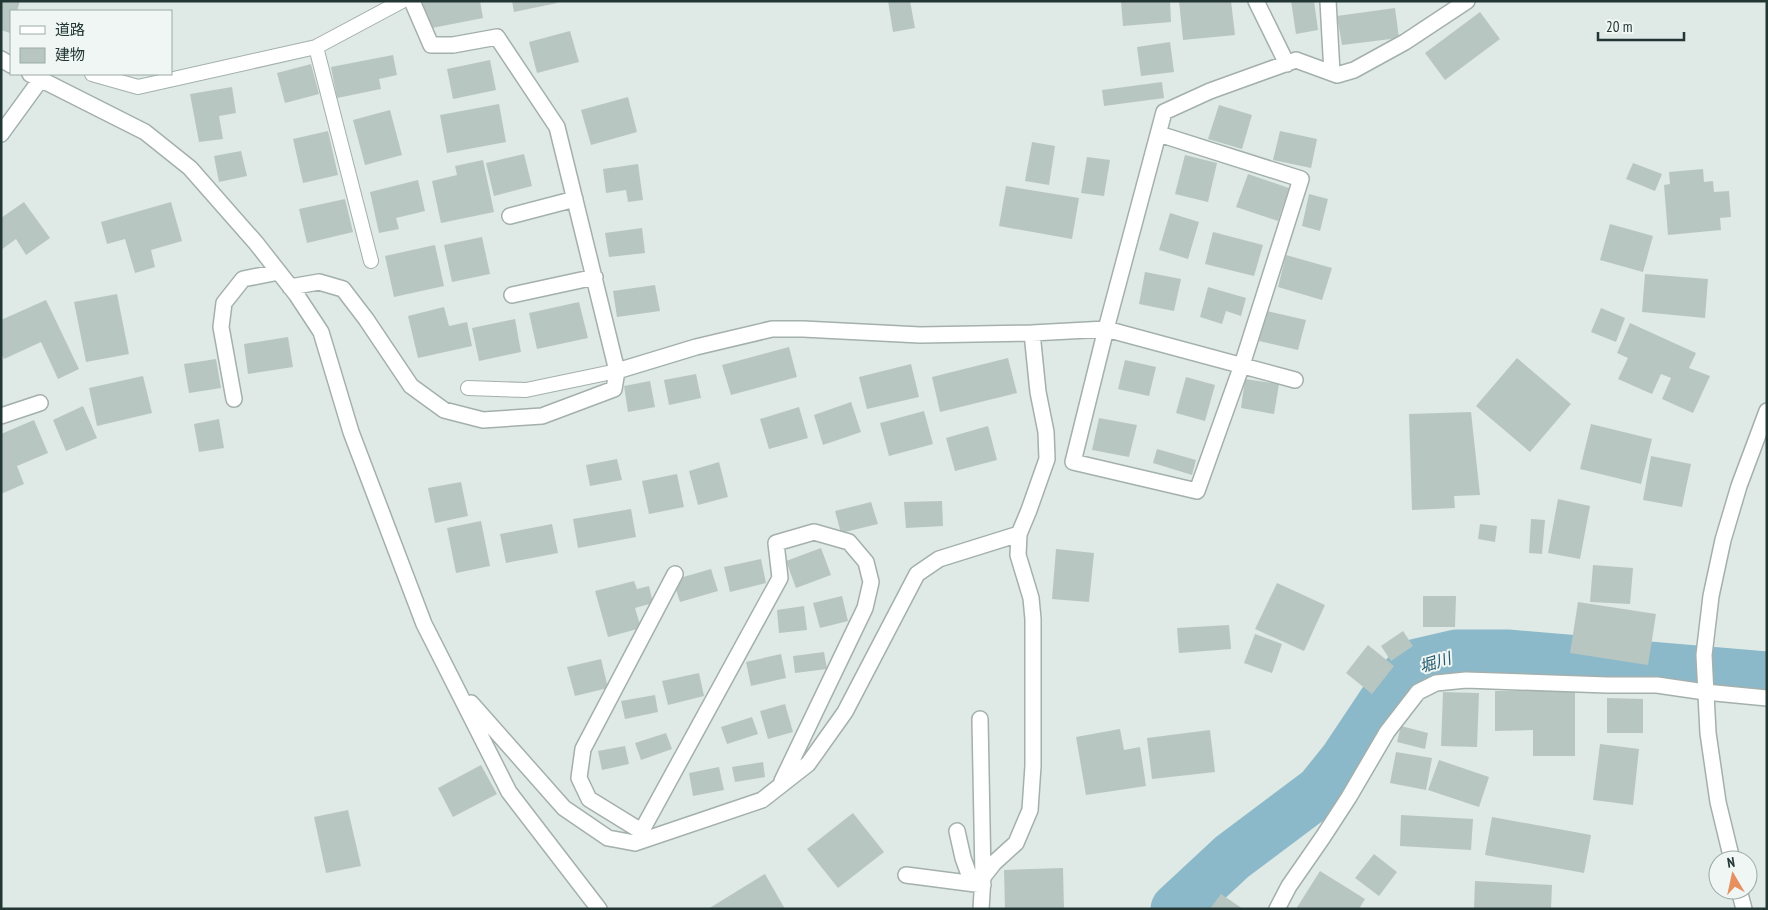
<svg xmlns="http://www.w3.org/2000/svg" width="1768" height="910" viewBox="0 0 1768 910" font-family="'PT Sans Narrow','Noto Sans JP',sans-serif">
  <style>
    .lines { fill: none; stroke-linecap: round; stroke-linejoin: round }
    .river { stroke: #8bb9ca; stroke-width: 51 }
    .building { fill: #b8c6c2 }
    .service-casing { stroke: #a3b0ad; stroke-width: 16 }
    .minor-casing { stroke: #a3b0ad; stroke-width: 18 }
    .tertiary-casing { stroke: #a3b0ad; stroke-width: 18 }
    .service { stroke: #fff; stroke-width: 14 }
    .minor { stroke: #fff; stroke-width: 15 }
    .tertiary { stroke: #fff; stroke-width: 15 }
    .labels { text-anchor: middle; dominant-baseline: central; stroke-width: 4; stroke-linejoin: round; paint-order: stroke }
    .water-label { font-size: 16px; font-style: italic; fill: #21596e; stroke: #eff6f3 }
  </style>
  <rect width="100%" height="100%" fill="#dfe9e6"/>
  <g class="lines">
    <path class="river" d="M 1176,909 L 1232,857 L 1320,791 L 1345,760 L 1389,694 L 1417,664 L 1456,655 L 1507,655 L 1767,677"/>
  </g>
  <path class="building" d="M 1,1 L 20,1 L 17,11 L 11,11 L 10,33 L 1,30 Z
    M 422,1 L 480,1 L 483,18 L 427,29 Z
    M 512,1 L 557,1 L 557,3 L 514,12 Z
    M 888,1 L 910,1 L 915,28 L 893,32 Z
    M 1121,1 L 1170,1 L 1171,22 L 1123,26 Z
    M 1179,1 L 1231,1 L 1235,35 L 1183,40 Z
    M 1291,1 L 1314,1 L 1318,30 L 1296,34 Z
    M 1395,8 L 1399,38 L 1342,45 L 1337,16 Z
    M 1480,12 L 1500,39 L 1445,80 L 1425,53 Z
    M 570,31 L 579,62 L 537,73 L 529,42 Z
    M 1170,42 L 1174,72 L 1141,76 L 1137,47 Z
    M 393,55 L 397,75 L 379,79 L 381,89 L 337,98 L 331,67 Z
    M 490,60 L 496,90 L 453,99 L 447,69 Z
    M 311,64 L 319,94 L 285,103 L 277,73 Z
    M 1162,82 L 1164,98 L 1104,106 L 1102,90 Z
    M 232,87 L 236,113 L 219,116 L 223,139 L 199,142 L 190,94 Z
    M 628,97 L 637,132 L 591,145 L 581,110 Z
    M 499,104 L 506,142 L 447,153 L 440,115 Z
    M 1219,105 L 1252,115 L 1242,149 L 1208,139 Z
    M 390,110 L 402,155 L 365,165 L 353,120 Z
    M 328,131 L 338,175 L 303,183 L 293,139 Z
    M 1280,131 L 1317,139 L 1311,168 L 1273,160 Z
    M 1032,142 L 1055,146 L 1049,185 L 1025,181 Z
    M 241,151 L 247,176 L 219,182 L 214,156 Z
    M 524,154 L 532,186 L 494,196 L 486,163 Z
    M 1185,155 L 1217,163 L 1208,202 L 1175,194 Z
    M 1087,157 L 1110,160 L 1104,196 L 1081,193 Z
    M 483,160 L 494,212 L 441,223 L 432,181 L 457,175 L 455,166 Z
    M 1633,163 L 1662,174 L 1655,191 L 1626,179 Z
    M 638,164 L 643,200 L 628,202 L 626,190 L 606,193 L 603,169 Z
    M 1703,169 L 1704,182 L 1713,181 L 1714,192 L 1729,191 L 1731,217 L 1720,218 L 1721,230 L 1668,235 L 1664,185 L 1670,184 L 1669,172 Z
    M 1248,174 L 1289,188 L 1278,221 L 1236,207 Z
    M 418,180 L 425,211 L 396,218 L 399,229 L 379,233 L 370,192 Z
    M 1006,186 L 1079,198 L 1072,239 L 999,226 Z
    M 1309,194 L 1328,199 L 1320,231 L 1302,226 Z
    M 345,199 L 353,232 L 307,243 L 299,209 Z
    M 24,202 L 50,238 L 26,255 L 16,239 L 1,250 L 1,218 Z
    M 171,202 L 182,241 L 151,250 L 155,267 L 135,273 L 125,239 L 107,244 L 101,222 Z
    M 1170,213 L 1199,222 L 1188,259 L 1159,250 Z
    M 1610,224 L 1653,236 L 1643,272 L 1600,260 Z
    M 642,228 L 645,253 L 609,257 L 605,233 Z
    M 1213,232 L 1263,245 L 1254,276 L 1205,264 Z
    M 482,237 L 490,274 L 452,282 L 444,245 Z
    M 435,245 L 444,286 L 394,297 L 385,256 Z
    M 1286,255 L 1332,268 L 1322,300 L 1278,287 Z
    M 1145,272 L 1181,279 L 1174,311 L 1139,304 Z
    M 1645,274 L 1708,279 L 1705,318 L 1642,312 Z
    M 655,285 L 660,311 L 617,317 L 613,291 Z
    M 1208,287 L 1246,298 L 1241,316 L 1226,311 L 1222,324 L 1200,317 Z
    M 117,294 L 129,354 L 86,362 L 74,302 Z
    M 46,300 L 79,369 L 58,379 L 41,342 L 4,359 L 1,353 L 1,320 Z
    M 579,302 L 588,338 L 537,349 L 529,313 Z
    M 444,307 L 449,326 L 467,322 L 472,346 L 418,358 L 408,316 Z
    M 1601,308 L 1625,318 L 1616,342 L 1591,332 Z
    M 1267,311 L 1306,320 L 1298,350 L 1259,341 Z
    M 515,319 L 521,352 L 479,361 L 472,328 Z
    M 1630,323 L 1696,353 L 1689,368 L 1710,376 L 1693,413 L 1662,399 L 1671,378 L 1661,374 L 1652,394 L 1618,379 L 1628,358 L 1617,353 Z
    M 288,337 L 293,367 L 248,374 L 244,344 Z
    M 789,347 L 797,377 L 731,395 L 722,365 Z
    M 1008,358 L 1017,393 L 940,412 L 932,377 Z
    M 1517,358 L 1571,404 L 1530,452 L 1476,406 Z
    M 216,359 L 221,388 L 189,393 L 184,364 Z
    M 1125,360 L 1156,367 L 1149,396 L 1118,389 Z
    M 911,364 L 919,397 L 867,409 L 859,377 Z
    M 696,374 L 701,398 L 669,405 L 664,380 Z
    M 143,376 L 152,413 L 97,426 L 89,388 Z
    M 1186,377 L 1215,385 L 1205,421 L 1176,413 Z
    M 1245,379 L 1279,384 L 1274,414 L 1241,408 Z
    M 650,381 L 655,407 L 628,412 L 624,386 Z
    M 851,402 L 861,432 L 823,445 L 814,415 Z
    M 83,406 L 97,438 L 66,451 L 53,420 Z
    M 799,407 L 808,438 L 769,449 L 760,419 Z
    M 924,411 L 933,444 L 889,456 L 880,423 Z
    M 1471,412 L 1480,495 L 1454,496 L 1455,508 L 1412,510 L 1409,414 Z
    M 1099,418 L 1137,425 L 1129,457 L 1092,450 Z
    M 219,419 L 224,448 L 199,452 L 194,424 Z
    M 34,420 L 48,453 L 17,466 L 24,484 L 1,494 L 1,434 Z
    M 1591,424 L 1652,439 L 1641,484 L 1580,469 Z
    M 988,426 L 997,460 L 955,471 L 946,438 Z
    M 1157,449 L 1196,460 L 1192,475 L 1153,463 Z
    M 1651,456 L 1691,464 L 1682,507 L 1643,500 Z
    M 617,459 L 622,480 L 590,486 L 586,465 Z
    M 719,462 L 728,497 L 698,505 L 689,471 Z
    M 677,474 L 684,507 L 649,514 L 642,481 Z
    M 461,482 L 468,516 L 435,523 L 428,488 Z
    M 1558,499 L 1590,506 L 1580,559 L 1548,553 Z
    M 942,501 L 943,526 L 906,528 L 904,502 Z
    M 871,502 L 878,524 L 841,533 L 835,511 Z
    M 631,509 L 636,537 L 578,548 L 573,519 Z
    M 1531,519 L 1545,520 L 1542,554 L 1529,553 Z
    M 481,521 L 490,566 L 456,573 L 447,528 Z
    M 552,524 L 558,553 L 506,563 L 500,534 Z
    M 1480,524 L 1497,526 L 1495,542 L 1478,539 Z
    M 821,548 L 831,575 L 796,588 L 786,561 Z
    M 1056,549 L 1094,553 L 1089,602 L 1052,599 Z
    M 761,559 L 766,583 L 730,592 L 724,567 Z
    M 1593,565 L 1633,568 L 1630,604 L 1590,602 Z
    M 711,569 L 718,591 L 680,602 L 673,580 Z
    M 634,581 L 637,589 L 649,586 L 653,603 L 635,608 L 641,628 L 608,637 L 595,591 Z
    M 1277,583 L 1325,605 L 1304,651 L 1255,629 Z
    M 842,596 L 848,621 L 820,628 L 813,603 Z
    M 1423,596 L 1456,596 L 1455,627 L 1423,627 Z
    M 1578,602 L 1656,614 L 1648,665 L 1570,653 Z
    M 804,606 L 807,630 L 779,633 L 777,610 Z
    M 1229,625 L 1231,649 L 1179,653 L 1177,628 Z
    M 1403,631 L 1413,646 L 1391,661 L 1381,646 Z
    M 1255,634 L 1282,644 L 1272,673 L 1244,663 Z
    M 1368,645 L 1394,666 L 1372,694 L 1346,673 Z
    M 824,652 L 827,669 L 795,673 L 793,656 Z
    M 781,654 L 786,678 L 751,686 L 746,662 Z
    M 601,659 L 608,688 L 575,696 L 567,667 Z
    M 699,673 L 704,696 L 668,705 L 662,681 Z
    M 1495,691 L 1575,691 L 1575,756 L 1533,756 L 1533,730 L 1495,731 Z
    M 1443,692 L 1479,693 L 1477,747 L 1441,746 Z
    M 655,695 L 658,712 L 625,719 L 621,701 Z
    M 1607,698 L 1643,699 L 1643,733 L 1607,733 Z
    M 785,704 L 793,732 L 768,739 L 760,711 Z
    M 752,717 L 758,734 L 727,744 L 721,727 Z
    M 1401,726 L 1428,733 L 1425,749 L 1397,742 Z
    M 1120,729 L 1124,750 L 1140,747 L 1146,786 L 1086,795 L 1076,737 Z
    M 1210,730 L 1215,772 L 1152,779 L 1147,738 Z
    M 666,733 L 672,749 L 641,760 L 635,743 Z
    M 1600,744 L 1639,749 L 1633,805 L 1593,800 Z
    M 625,746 L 629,764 L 602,770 L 598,751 Z
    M 1396,752 L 1432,758 L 1426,790 L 1390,783 Z
    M 1439,760 L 1489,777 L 1479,807 L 1428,790 Z
    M 763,762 L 765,777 L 735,782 L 732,767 Z
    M 481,765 L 497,794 L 453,817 L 438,788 Z
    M 719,767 L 724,790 L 693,796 L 689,773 Z
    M 348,810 L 361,866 L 326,873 L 314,817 Z
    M 853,813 L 884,852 L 838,888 L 807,849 Z
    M 1401,815 L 1473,819 L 1471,850 L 1400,846 Z
    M 1492,817 L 1591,835 L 1584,873 L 1485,855 Z
    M 1374,854 L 1397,872 L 1379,896 L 1355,878 Z
    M 1063,868 L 1064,909 L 1005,909 L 1004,870 Z
    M 1320,871 L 1365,899 L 1359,909 L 1296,909 Z
    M 765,874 L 785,909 L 708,909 Z
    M 1475,881 L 1552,885 L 1551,909 L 1474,909 Z
    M 1221,894 L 1243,909 L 1210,909 Z"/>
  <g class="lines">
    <g class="service-casing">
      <path id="service" d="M 316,47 L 371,261
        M 92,74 L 138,87 L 316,47 L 402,1
        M 468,388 L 526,390 L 617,371"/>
    </g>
    <g class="minor-casing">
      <path id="minor" d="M 1256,1 L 1287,64
        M 1328,1 L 1332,73
        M 1,59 L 11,65
        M 30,74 L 145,132 L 190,168 L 256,243 L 296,294 L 321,332 L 351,432 L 424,624 L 509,792 L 599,909
        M 1,134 L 41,79
        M 1159,134 L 1301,179 L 1242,365 L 1197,491 L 1073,462 L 1106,329 L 1295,380
        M 510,216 L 575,199
        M 290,287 L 319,282 L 343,289 L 366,319 L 411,386 L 444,410 L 483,420 L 542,416 L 614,389 L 617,371 L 557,127 L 497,37 L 453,45 L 431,45 L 412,1
        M 512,295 L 595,277
        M 617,371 L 696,347 L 772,329 L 803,329 L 920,335 L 1032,333 L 1106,329 L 1164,112 L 1210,91 L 1296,60 L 1337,75 L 1354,70 L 1405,42 L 1467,1
        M 234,399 L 221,327 L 224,303 L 243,279 L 279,272
        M 1,416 L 40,403
        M 471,703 L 564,808 L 608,838 L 635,843 L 762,800 L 808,764 L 845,712 L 917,574 L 939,559 L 1019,534
        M 980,719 L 983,877
        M 641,831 L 589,799 L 579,778 L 583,749 L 675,574
        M 957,831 L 963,858 L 972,883
        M 635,843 L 780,578 L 776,543 L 814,532 L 849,542 L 866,562 L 871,582 L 865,608 L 782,781
        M 906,875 L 983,885
        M 981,909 L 983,877 L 994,863 L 1016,843 L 1030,810 L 1033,766 L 1033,619 L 1031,598 L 1018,555 L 1019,534 L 1029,510 L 1047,459 L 1046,432 L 1038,392 L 1032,333
        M 1277,909 L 1289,886 L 1323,837 L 1349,797 L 1387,732 L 1418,692 L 1436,683 L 1466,680 L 1607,685 L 1657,685 L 1705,692 L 1767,698"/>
    </g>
    <g class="tertiary-casing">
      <path id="tertiary" d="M 1732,860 L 1718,802 L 1708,733 L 1704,655 L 1711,596 L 1723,540 L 1739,486 L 1767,411
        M 1739,890 L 1744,909"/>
    </g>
    <use href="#service" class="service"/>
    <use href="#minor" class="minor"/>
    <use href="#tertiary" class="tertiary"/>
  </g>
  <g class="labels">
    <g class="water-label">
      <text transform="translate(1435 662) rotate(-17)">堀川</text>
    </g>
  </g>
  <rect width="1768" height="910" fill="none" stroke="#223734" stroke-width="5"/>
  <rect x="10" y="10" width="162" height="65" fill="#eff6f3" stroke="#9daaa7"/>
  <rect x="20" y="26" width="25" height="8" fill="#ffffff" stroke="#9daaa7"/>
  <text x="55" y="35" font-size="15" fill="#223734">道路</text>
  <rect x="20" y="48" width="25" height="15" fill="#b8c6c2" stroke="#9daaa7"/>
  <text x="55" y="60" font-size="15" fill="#223734">建物</text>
  <g transform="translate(1733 875) rotate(351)"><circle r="24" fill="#eff6f3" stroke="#9daaa7"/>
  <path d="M0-4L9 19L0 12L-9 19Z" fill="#e69060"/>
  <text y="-8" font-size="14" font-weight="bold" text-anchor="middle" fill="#223734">N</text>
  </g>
  <path d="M1598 32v8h86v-8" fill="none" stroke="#223734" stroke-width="2.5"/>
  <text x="1606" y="32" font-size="15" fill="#223734" stroke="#eff6f3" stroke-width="4" paint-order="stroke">20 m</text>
</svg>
